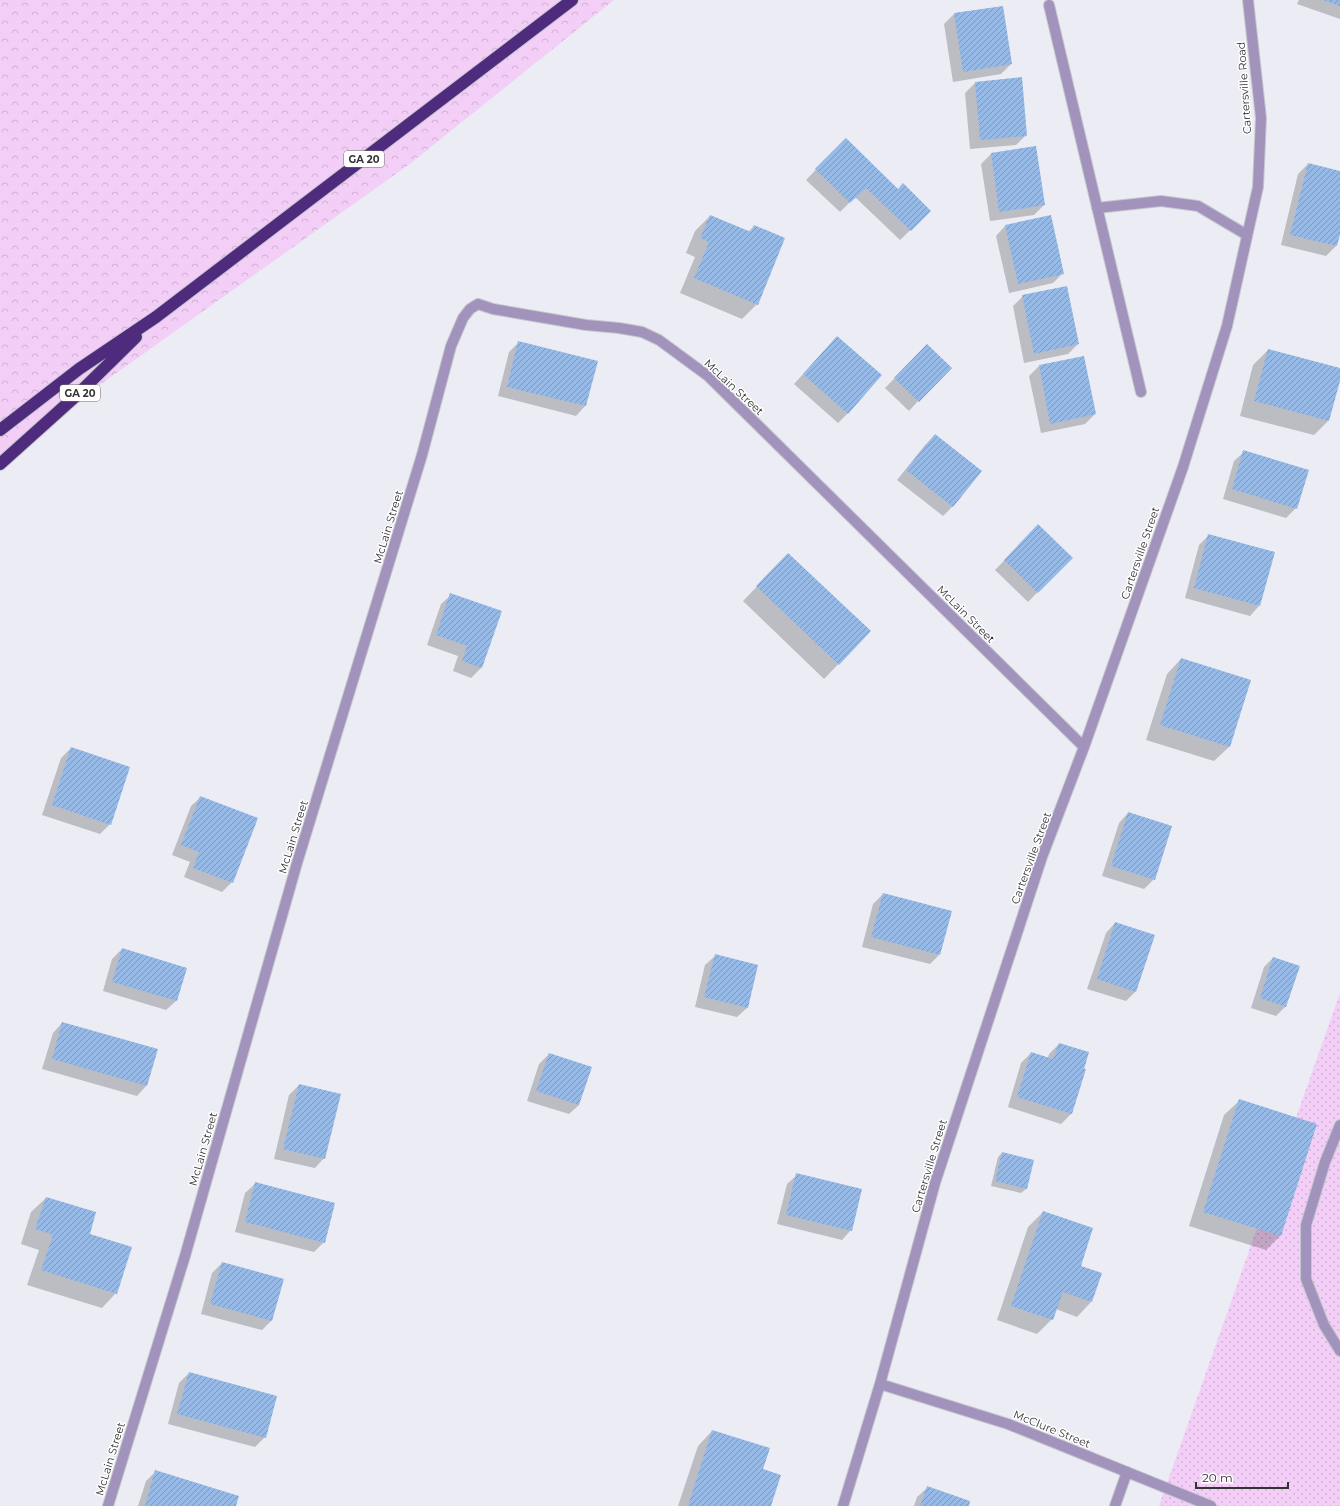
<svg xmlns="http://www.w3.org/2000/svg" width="1340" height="1506" viewBox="0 0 1340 1506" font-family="Montserrat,sans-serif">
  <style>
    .grass { fill: url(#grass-dots) }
    .forest { fill: url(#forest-crowns) }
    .shadow { fill: #0003 }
    .building { fill: url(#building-hatch) }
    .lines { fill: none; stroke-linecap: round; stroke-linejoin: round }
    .lane-casing { stroke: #c6c7ce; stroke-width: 12 }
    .street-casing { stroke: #c6c7ce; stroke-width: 12 }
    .highway-casing { stroke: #c6c7ce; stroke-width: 14 }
    .lane { stroke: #a193bb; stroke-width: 10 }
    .street { stroke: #a193bb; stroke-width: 10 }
    .highway { stroke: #4f2b7d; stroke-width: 12 }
    .labels { text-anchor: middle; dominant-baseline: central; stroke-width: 3; stroke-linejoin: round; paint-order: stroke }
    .shield { fill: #fff; stroke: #707072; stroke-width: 1 }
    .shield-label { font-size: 10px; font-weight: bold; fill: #333336 }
    .street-label { font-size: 11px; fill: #333336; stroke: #fff }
  </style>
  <defs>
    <pattern id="grass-dots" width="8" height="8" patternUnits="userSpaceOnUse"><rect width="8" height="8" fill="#f3cef7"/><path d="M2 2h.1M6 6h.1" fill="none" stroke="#d1b1d4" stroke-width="1.8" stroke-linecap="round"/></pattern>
    <pattern id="forest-crowns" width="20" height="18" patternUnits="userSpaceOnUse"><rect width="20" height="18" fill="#f3cef7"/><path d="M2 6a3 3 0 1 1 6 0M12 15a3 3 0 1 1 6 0" fill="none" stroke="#d1b1d4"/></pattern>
    <pattern id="building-hatch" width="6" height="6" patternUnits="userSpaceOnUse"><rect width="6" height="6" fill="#97b9e5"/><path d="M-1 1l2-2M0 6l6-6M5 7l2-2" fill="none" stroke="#7c97ba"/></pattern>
  </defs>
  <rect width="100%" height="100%" fill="#ebecf4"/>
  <path class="grass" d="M 1340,993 L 1340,1506 L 1159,1506 Z"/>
  <path class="forest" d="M 0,0 L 614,0 L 407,166 L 0,456 Z"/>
  <path class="shadow" d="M 1299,0 L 1340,0 L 1340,19 L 1297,4 Z
    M 1002,7 L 1011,64 L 1001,74 L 953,82 L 944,24 L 954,14 Z
    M 975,83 L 1026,135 L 1016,145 L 970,149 L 965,93 Z
    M 1035,147 L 1044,205 L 1034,215 L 990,221 L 981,164 L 991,154 Z
    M 836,149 L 898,190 L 930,211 L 900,240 L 855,197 L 840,212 L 806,180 Z
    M 1308,164 L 1340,172 L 1340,230 L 1336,246 L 1326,256 L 1281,245 L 1298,174 Z
    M 710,216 L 748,232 L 754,226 L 757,304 L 742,319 L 680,293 L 695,257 L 686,253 L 695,231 Z
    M 1005,226 L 1063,273 L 1053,283 L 1009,293 L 996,236 Z
    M 1023,296 L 1078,344 L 1068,354 L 1024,363 L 1013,306 Z
    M 837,337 L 848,413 L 838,423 L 794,384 Z
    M 519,342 L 585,406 L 576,416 L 498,396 L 509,352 Z
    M 1268,350 L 1340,369 L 1340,378 L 1328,421 L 1314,435 L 1240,416 L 1253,365 Z
    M 917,355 L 918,401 L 909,411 L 885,388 Z
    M 1039,366 L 1095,414 L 1085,424 L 1041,433 L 1029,376 Z
    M 935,435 L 953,506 L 943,516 L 897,480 L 925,445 Z
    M 1244,452 L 1296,508 L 1286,518 L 1223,499 L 1234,461 Z
    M 1038,526 L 1071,558 L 1028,602 L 995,570 Z
    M 1209,535 L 1259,606 L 1250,616 L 1185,598 L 1199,545 Z
    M 774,569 L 870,631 L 824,679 L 743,601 Z
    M 451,595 L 500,611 L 481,668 L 471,678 L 453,671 L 458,656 L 427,645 L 441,604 Z
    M 1181,659 L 1229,747 L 1214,761 L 1146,740 L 1167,674 Z
    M 71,748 L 110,824 L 100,834 L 42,815 L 61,758 Z
    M 201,797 L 232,882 L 222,892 L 184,877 L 190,862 L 172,855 L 191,806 Z
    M 1128,813 L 1154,879 L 1144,889 L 1102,876 L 1119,823 Z
    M 883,894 L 939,955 L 930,964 L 862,947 L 873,904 Z
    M 1115,923 L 1136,991 L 1126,1001 L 1087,989 L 1106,933 Z
    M 122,949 L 176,1001 L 166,1010 L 103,991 L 112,959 Z
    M 715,956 L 747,1008 L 737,1017 L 695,1007 L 705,965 Z
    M 1273,958 L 1286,1006 L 1276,1016 L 1251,1008 L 1264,967 Z
    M 62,1023 L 146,1086 L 137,1096 L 42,1069 L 53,1033 Z
    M 1059,1044 L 1082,1069 L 1085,1070 L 1071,1114 L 1061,1124 L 1008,1107 L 1021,1063 L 1031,1053 L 1048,1058 L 1049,1054 Z
    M 549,1054 L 579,1105 L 569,1114 L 527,1101 L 539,1064 Z
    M 299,1085 L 324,1158 L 315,1168 L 274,1159 L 289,1095 Z
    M 1239,1101 L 1280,1236 L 1266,1250 L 1189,1226 L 1224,1115 Z
    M 1002,1153 L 1026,1189 L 1021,1193 L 991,1186 L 998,1157 Z
    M 797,1175 L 851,1230 L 842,1240 L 777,1224 L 787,1184 Z
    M 255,1184 L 324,1242 L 314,1252 L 235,1232 L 245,1193 Z
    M 46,1198 L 88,1234 L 116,1293 L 102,1308 L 27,1285 L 39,1250 L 21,1244 L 31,1212 Z
    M 1043,1212 L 1080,1266 L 1101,1273 L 1091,1302 L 1077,1317 L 1056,1309 L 1052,1319 L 1037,1334 L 997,1320 L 1028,1227 Z
    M 222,1263 L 272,1320 L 262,1330 L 201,1314 L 212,1273 Z
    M 189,1373 L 265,1437 L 255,1447 L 168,1424 L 179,1383 Z
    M 712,1431 L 761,1470 L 770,1506 L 678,1506 L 698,1446 Z
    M 156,1471 L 235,1506 L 138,1506 L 146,1481 Z
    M 927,1488 L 968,1506 L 914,1506 L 917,1497 Z"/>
  <path class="building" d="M 1323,0 L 1340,0 L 1340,6 Z
    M 1003,6 L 1012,64 L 963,72 L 954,13 Z
    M 1022,77 L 1027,136 L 980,140 L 975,82 Z
    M 846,138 L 898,189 L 903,183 L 931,211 L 911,231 L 866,188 L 850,203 L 815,169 Z
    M 1036,146 L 1045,205 L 999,212 L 991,153 Z
    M 1308,163 L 1340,171 L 1340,234 L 1337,246 L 1290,235 Z
    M 710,215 L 751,232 L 754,225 L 785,238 L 758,305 L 694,278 L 709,242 L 700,238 Z
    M 1051,215 L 1064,274 L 1018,284 L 1005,225 Z
    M 1067,286 L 1079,344 L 1034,354 L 1022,295 Z
    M 837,336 L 882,375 L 848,414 L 803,374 Z
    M 518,341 L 598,361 L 586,406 L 507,387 Z
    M 927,344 L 952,368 L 919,402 L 894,378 Z
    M 1268,349 L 1340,368 L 1340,381 L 1329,421 L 1254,401 Z
    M 1084,356 L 1096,414 L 1050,424 L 1039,365 Z
    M 935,434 L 982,471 L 953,507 L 906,470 Z
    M 1243,450 L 1309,470 L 1297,509 L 1232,489 Z
    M 1038,524 L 1073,558 L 1038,593 L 1004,560 Z
    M 1208,534 L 1275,552 L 1260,606 L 1194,588 Z
    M 788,553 L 871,631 L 839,665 L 756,586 Z
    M 450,593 L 502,611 L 482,668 L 462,661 L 467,646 L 436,635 Z
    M 1181,658 L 1251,680 L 1230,747 L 1160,725 Z
    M 71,747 L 130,767 L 111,825 L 52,805 Z
    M 200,796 L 258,818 L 233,883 L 193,868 L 199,852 L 181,845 Z
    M 1128,812 L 1172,826 L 1155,880 L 1111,866 Z
    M 883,893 L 952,911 L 940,955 L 871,937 Z
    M 1115,922 L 1155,935 L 1136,992 L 1097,979 Z
    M 122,948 L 187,968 L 177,1001 L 112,982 Z
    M 715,954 L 758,965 L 748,1008 L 704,997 Z
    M 1273,957 L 1300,966 L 1286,1007 L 1260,998 Z
    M 62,1022 L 158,1049 L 147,1086 L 52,1059 Z
    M 1059,1043 L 1089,1052 L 1084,1069 L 1086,1069 L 1072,1114 L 1017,1097 L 1031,1052 L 1053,1059 Z
    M 549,1053 L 592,1067 L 579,1105 L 536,1091 Z
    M 299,1084 L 341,1094 L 325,1159 L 283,1149 Z
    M 1239,1099 L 1317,1124 L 1281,1236 L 1203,1212 Z
    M 1002,1152 L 1034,1160 L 1027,1189 L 995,1181 Z
    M 796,1173 L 862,1189 L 852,1231 L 786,1215 Z
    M 255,1182 L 335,1203 L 325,1243 L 245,1222 Z
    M 46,1197 L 96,1212 L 90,1234 L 132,1247 L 117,1294 L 41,1270 L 53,1235 L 35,1229 Z
    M 1043,1211 L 1093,1228 L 1081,1266 L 1102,1273 L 1092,1302 L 1063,1292 L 1053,1320 L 1011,1306 Z
    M 222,1262 L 284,1279 L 272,1321 L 210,1304 Z
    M 189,1372 L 277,1396 L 266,1438 L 177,1414 Z
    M 712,1430 L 770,1448 L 763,1469 L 781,1475 L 771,1506 L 688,1506 Z
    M 155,1470 L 239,1496 L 236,1506 L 145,1506 Z
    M 927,1486 L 970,1501 L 969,1506 L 920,1506 Z"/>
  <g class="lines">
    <g class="lane-casing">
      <path id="lane" d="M 1049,5 L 1141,392
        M 1097,208 L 1161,201 L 1198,206 L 1247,235
        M 1340,1125 L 1325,1162 L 1306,1225 L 1306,1279 L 1324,1325 L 1340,1351
        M 1115,1506 L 1127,1472"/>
    </g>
    <g class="street-casing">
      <path id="street" d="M 880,1384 L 1008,1424 L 1211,1506
        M 108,1506 L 185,1256 L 297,863 L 422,455 L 451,346 L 463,318 L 470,309 L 478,304 L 493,309 L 586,325 L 619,328 L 642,332 L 659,340 L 708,376 L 1084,747
        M 843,1506 L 880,1384 L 935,1183 L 1042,857 L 1084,747 L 1183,467 L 1227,326 L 1258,187 L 1261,118 L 1248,0"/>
    </g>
    <g class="highway-casing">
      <path id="highway" d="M 0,430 L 79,369 L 156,317 L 572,0
        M 0,464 L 78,394 L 136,337"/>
    </g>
    <use href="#lane" class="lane"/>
    <use href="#street" class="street"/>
    <use href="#highway" class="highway"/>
  </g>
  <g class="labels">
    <g class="shield">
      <rect x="344" y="151" width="40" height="16" rx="3"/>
      <rect x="60" y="385" width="40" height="16" rx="3"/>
    </g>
    <g class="shield-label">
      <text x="364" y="159">GA 20</text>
      <text x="80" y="393">GA 20</text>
    </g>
    <g class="street-label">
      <text transform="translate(1244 88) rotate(-94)">Cartersville Road</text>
      <text transform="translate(734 387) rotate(43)">McLain Street</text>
      <text transform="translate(388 527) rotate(-73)">McLain Street</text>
      <text transform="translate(1140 553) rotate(-71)">Cartersville Street</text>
      <text transform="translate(966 614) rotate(45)">McLain Street</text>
      <text transform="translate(293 837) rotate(-73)">McLain Street</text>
      <text transform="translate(1031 858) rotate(-70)">Cartersville Street</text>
      <text transform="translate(203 1149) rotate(-74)">McLain Street</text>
      <text transform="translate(929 1166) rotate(-73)">Cartersville Street</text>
      <text transform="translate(1052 1429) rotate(22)">McClure Street</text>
      <text transform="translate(110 1459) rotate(-73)">McLain Street</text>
    </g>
  </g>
  <path d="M1196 1482v6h92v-6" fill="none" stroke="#333336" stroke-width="2"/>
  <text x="1202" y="1482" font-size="12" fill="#333336" stroke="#ffffff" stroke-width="3" paint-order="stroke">20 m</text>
</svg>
